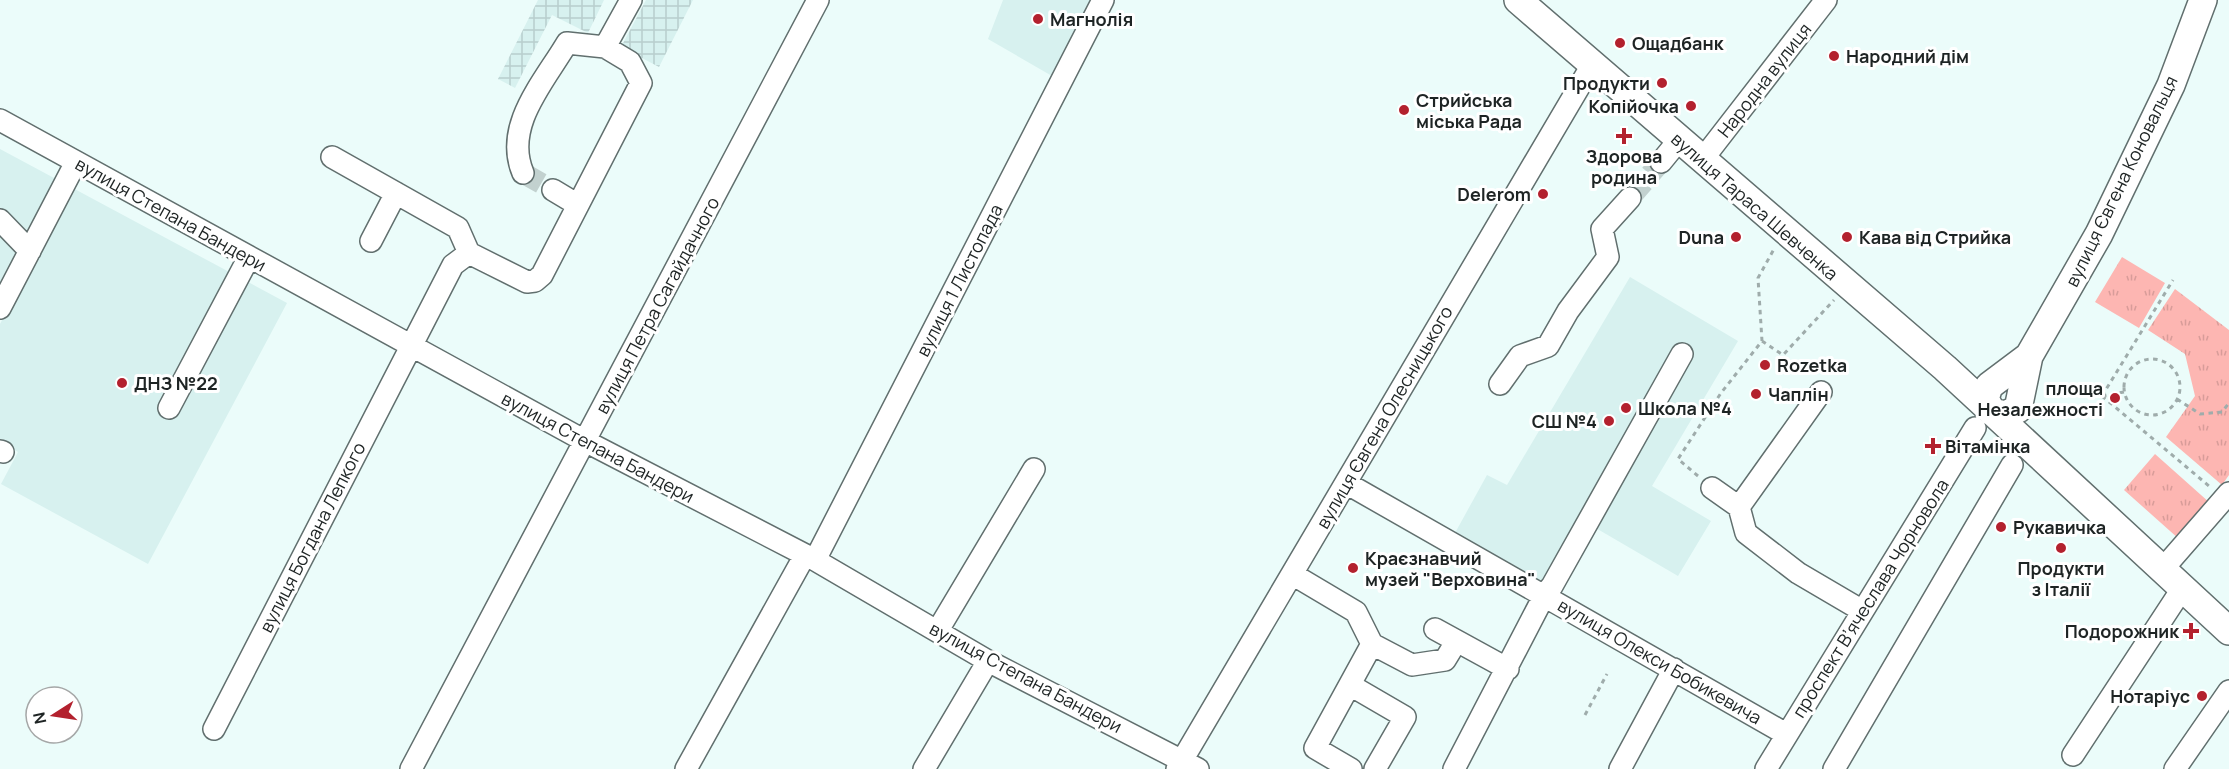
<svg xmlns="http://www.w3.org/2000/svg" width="2229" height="769" viewBox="0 0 2229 769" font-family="Manrope,sans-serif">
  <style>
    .built { fill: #d7f1ef }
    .industrial { fill: url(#industrial-grid) }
    .grass { fill: url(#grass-tufts) }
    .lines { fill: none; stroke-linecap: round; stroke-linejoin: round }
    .minor-tunnel { stroke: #c2d1cf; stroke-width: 21; stroke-dasharray: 21 10; stroke-linecap: butt }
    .minor-casing { stroke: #616f6e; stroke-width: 24 }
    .major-casing { stroke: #616f6e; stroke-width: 30 }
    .path { stroke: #9facab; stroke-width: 3; stroke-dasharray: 4.5 4.5; stroke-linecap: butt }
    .minor { stroke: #fff; stroke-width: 21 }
    .major { stroke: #fff; stroke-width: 27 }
    .poi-dot { fill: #b3212e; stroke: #fff; stroke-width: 2 }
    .labels { text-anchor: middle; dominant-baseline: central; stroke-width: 6; stroke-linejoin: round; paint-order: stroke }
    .poi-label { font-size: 18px; font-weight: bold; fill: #1e2424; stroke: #fff; text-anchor: start }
    .street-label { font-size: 18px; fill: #1e2424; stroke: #fff }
  </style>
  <defs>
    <pattern id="industrial-grid" width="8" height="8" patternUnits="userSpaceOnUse" patternTransform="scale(1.5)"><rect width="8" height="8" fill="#d7f1ef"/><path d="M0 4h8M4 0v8" fill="none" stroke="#b8cecd"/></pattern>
    <pattern id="grass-tufts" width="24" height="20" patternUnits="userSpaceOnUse" patternTransform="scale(1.5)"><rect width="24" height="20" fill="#fdb6b2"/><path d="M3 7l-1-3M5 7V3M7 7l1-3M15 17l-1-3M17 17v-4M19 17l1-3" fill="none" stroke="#d89c99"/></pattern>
  </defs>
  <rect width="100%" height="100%" fill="#ebfcfa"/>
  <path class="built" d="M 1003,0 L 1091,0 L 1052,76 L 988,39 Z
    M 0,149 L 287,303 L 148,564 L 1,484 L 18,452 L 0,441 L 0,324 L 31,265 L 0,294 Z
    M 1630,277 L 1738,341 L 1652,486 L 1711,521 L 1678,576 L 1594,527 L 1557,589 L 1455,533 L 1487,475 L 1507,485 Z"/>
  <path class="industrial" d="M 538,0 L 604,0 L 588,33 L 552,15 L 515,88 L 498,79 Z
    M 646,0 L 693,0 L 659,67 L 621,47 Z"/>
  <path class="grass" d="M 2122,257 L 2165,283 L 2139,328 L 2095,302 Z
    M 2175,289 L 2229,330 L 2229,475 L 2222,485 L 2166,437 L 2195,396 L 2185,354 L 2148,330 Z
    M 2155,454 L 2210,503 L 2179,539 L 2124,490 Z"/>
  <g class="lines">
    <path class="minor-tunnel" d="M 523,173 L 553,190
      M 1630,198 L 1661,162"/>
    <g class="minor-casing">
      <path id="minor" d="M 0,120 L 585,441 L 815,560 L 988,661 L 1198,769
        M 332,157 L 458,228 L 469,253
        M 1702,160 L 1826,0
        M 1661,162 L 1679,140
        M 523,173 C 503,126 544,82 567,43 L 605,47
        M 553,190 L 578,205
        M 0,220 L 30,251
        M 371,241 L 396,193
        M 0,308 L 76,162
        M 1500,384 L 1520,356 L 1548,346 L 1568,311 L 1608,257 L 1602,229 L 1630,198
        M 169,408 L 249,257
        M 0,451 L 3,452
        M 1346,483 L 1786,734
        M 1712,488 L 1739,507 L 1746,533 L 1798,573 L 1861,610
        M 1739,507 L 1821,392
        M 815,560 L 1103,0
        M 2161,571 L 2229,493
        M 1292,574 L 1356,612 L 1372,644 L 1315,748 L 1351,769
        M 1435,629 L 1508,669
        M 938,630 L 1034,469
        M 1372,644 L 1412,665 L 1445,660 L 1456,642
        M 1350,685 L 1405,717 L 1375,769
        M 214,729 L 453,265 L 469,253 L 527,282 L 535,281 L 542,275 L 641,83 L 630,62 L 605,47 L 631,0
        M 2073,755 L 2182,589
        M 411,769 L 818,0
        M 686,769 L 805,555
        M 924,769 L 988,661
        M 1177,769 L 1592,65
        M 1454,769 L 1545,594 L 1552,586 L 1682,354
        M 1620,769 L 1674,669
        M 1766,769 L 1975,428
        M 1834,769 L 2012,465
        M 2175,769 L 2229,691"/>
    </g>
    <g class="major-casing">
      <path id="major" d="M 1518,0 L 1945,368 L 2229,631
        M 2029,356 L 1989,386 L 1985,399 L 1992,412 L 2005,415 L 2018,409 L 2029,356 L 2099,234 L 2171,85 L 2203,0"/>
    </g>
    <path class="path" d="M 1762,341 L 1783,355 L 1834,300
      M2124 387a28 28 0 1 1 56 0a28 28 0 1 1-56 0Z
      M 2102,396 L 2209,486
      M 2102,396 L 2173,280
      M 2102,396 L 2124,392
      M 2177,399 L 2200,414 L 2222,412 L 2229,403
      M 1698,476 L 1678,459 L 1721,393 L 1762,341 L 1758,278 L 1774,249
      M 1585,715 L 1607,674"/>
    <use href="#minor" class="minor"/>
    <use href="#major" class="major"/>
  </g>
  <g class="poi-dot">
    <circle cx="1038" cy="19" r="6"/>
    <circle cx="1620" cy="43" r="6"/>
    <circle cx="1834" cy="56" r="6"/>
    <circle cx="1662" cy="83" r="6"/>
    <circle cx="1691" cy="106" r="6"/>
    <circle cx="1404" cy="110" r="6"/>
    <path d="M1621 127h6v6h6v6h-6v6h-6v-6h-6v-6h6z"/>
    <circle cx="1543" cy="194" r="6"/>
    <circle cx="1736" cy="237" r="6"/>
    <circle cx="1847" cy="237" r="6"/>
    <circle cx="1765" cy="365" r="6"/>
    <circle cx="122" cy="383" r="6"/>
    <circle cx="1756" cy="394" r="6"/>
    <circle cx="2115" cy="398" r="6"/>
    <circle cx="1626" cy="408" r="6"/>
    <circle cx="1609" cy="421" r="6"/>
    <path d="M1930 437h6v6h6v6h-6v6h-6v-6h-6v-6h6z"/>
    <circle cx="2001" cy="527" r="6"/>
    <circle cx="2061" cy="548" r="6"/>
    <circle cx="1353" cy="568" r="6"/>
    <path d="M2188 622h6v6h6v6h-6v6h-6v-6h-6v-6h6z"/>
    <circle cx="2202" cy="696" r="6"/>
  </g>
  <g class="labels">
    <g class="poi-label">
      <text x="1050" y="19">Магнолія</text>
      <text x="1632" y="43">Ощадбанк</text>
      <text x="1846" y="56">Народний дім</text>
      <text x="1650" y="83" text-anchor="end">Продукти</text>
      <text x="1416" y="100">Стрийська<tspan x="1416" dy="21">міська Рада</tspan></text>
      <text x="1679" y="106" text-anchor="end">Копійочка</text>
      <text x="1624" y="156" text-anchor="middle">Здорова<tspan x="1624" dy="21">родина</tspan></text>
      <text x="1531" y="194" text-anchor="end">Delerom</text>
      <text x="1724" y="237" text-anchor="end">Duna</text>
      <text x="1859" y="237">Кава від Стрийка</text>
      <text x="1777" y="365">Rozetka</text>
      <text x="134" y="383">ДНЗ №22</text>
      <text x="2103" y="388" text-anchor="end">площа<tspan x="2103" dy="21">Незалежності</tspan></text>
      <text x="1768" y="394">Чаплін</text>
      <text x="1638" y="408">Школа №4</text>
      <text x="1597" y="421" text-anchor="end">СШ №4</text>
      <text x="1945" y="446">Вітамінка</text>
      <text x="2013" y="527">Рукавичка</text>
      <text x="1365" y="558">Краєзнавчий<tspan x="1365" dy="21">музей "Верховина"</tspan></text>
      <text x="2061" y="568" text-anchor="middle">Продукти<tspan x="2061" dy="21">з Італії</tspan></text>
      <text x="2179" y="631" text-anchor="end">Подорожник</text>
      <text x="2190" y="696" text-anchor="end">Нотаріус</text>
    </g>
    <g class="street-label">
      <text transform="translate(1764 80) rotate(-52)">Народна вулиця</text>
      <text transform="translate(2121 181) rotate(-64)">вулиця Євгена Коновальця</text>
      <text transform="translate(1755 206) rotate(41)">вулиця Тараса Шевченка</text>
      <text transform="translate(171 214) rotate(29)">вулиця Степана Бандери</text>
      <text transform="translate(959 280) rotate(-63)">вулиця 1 Листопада</text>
      <text transform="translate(657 305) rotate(-62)">вулиця Петра Сагайдачного</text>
      <text transform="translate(1384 417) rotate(-60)">вулиця Євгена Олесницького</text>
      <text transform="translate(598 447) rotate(28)">вулиця Степана Бандери</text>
      <text transform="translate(312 537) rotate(-63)">вулиця Богдана Лепкого</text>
      <text transform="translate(1870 598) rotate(-58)">проспект Вʼячеслава Чорновола</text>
      <text transform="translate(1660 661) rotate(30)">вулиця Олекси Бобикевича</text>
      <text transform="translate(1026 677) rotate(28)">вулиця Степана Бандери</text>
    </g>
  </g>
  <g transform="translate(54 715) rotate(258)"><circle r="28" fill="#ffffff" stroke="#a5a7a7" stroke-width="1.5"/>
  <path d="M0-4.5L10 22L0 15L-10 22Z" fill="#b3212e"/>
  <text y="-9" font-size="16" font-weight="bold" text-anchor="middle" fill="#1e2424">N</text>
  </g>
</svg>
